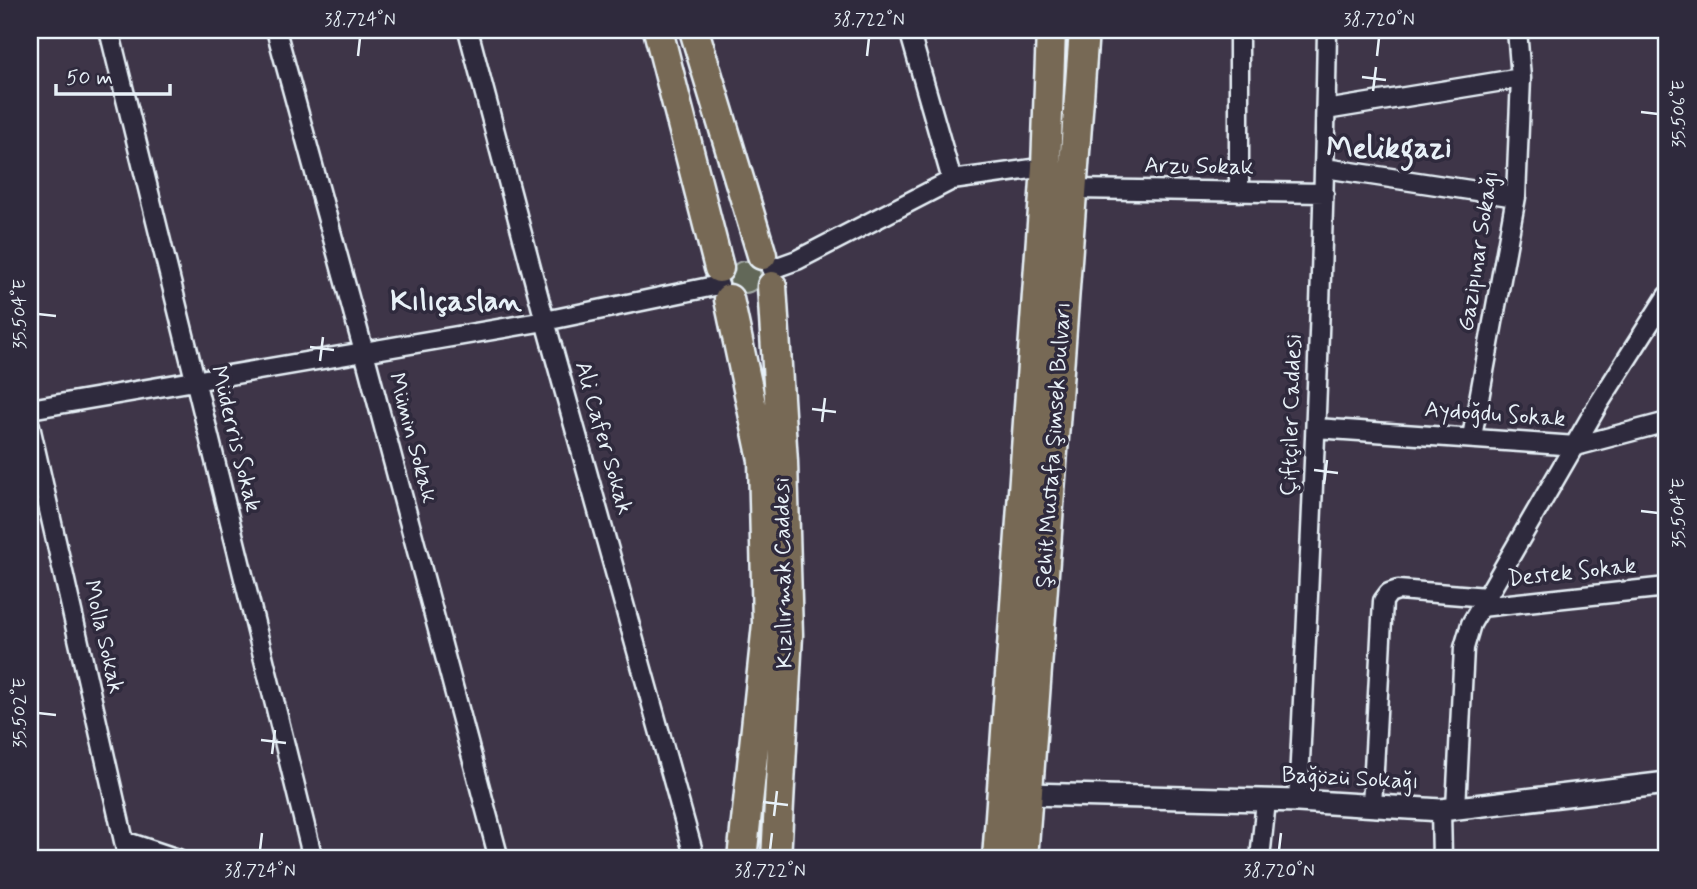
<svg xmlns="http://www.w3.org/2000/svg" width="1697" height="889" viewBox="0 0 1697 889" font-family="Mynerve,sans-serif">
  <style>
    .green { fill: #626759; stroke: #a5aca8; stroke-width: 2 }
    .lines { fill: none; stroke-linecap: round; stroke-linejoin: round }
    .minor-casing { stroke: #e8f1f8; stroke-width: 23 }
    .tertiary-casing { stroke: #e8f1f8; stroke-width: 26 }
    .primary-casing { stroke: #e8f1f8; stroke-width: 33 }
    .minor { stroke: #2f2a3d; stroke-width: 18 }
    .tertiary { stroke: #2f2a3d; stroke-width: 21 }
    .primary { stroke: #776954; stroke-width: 28 }
    .ticks { fill: none; stroke: #e8f1f8; stroke-width: 2.5 }
    .labels { text-anchor: middle; dominant-baseline: central; stroke-width: 7; stroke-linejoin: round; paint-order: stroke }
    .street-label { font-size: 23px; fill: #e8f1f8; stroke: #2f2a3d }
    .district-label { font-size: 30px; font-weight: bold; fill: #e8f1f8; stroke: #2f2a3d }
    .neatline { fill: none; stroke: #e8f1f8; stroke-width: 2.5 }
    .ticks-label { font-size: 18px; text-anchor: middle; fill: #e8f1f8 }
  </style>
  <rect width="100%" height="100%" fill="#3e3548"/>
  <filter id="ink" filterUnits="userSpaceOnUse"><feTurbulence type="fractalNoise" baseFrequency=".0143" numOctaves="2"/><feDisplacementMap in="SourceGraphic" scale="14" xChannelSelector="R" yChannelSelector="G"/><feConvolveMatrix kernelMatrix="1 2 1 2 8 2 1 2 1" color-interpolation-filters="sRGB"/></filter>
  <g filter="url(#ink)">
    <path class="green" d="M729 277a16 16 0 1 1 32 0a16 16 0 1 1-32 0Z"/>
    <g class="lines">
      <g class="minor-casing">
        <path id="minor" d="M 109,30 L 313,859
          M 276,30 L 364,352 L 499,859
          M 468,30 L 545,321 L 695,859
          M 909,30 L 952,180
          M 1326,110 L 1521,78
          M 1325,168 L 1516,197
          M 1074,189 L 1324,193
          M 1239,192 L 1239,30
          M 772,269 L 797,260 L 952,180 L 1046,167
          M 30,409 L 545,321 L 719,285
          M 30,426 L 128,859
          M 1316,428 L 1576,446 L 1667,422
          M 1472,437 L 1516,197 L 1521,78 L 1517,30
          M 1481,607 L 1667,587
          M 1298,801 C 1311,544 1323,287 1327,30
          M 1372,806 L 1383,601 L 1389,593 L 1398,590 L 1487,597
          M 1456,808 L 1464,648 L 1471,624 L 1599,403 L 1667,296
          M 1441,810 L 1442,859
          M 124,841 L 178,859
          M 1260,859 L 1266,801"/>
      </g>
      <g class="tertiary-casing">
        <path id="tertiary" d="M 1028,794 L 1298,801 L 1441,810 L 1667,783"/>
      </g>
      <g class="primary-casing">
        <path id="primary" d="M 658,30 L 719,268
          M 694,30 L 762,255
          M 772,286 L 783,462 L 788,635 L 776,859
          M 729,299 L 763,460 L 767,624 L 742,859
          M 997,859 L 1046,167 L 1051,30
          M 1023,859 L 1084,30"/>
      </g>
      <use href="#minor" class="minor"/>
      <use href="#tertiary" class="tertiary"/>
      <use href="#primary" class="primary"/>
    </g>
  </g>
  <path class="ticks" d="M 358,56 L 360,38M 867,56 L 869,38M 1377,56 L 1379,38M 1362,77 L 1386,80M 1373,91 L 1376,67M 1641,112 L 1658,114M 38,314 L 56,316M 310,347 L 334,350M 320,361 L 323,337M 812,409 L 836,412M 822,422 L 825,398M 1314,470 L 1338,473M 1324,484 L 1327,460M 1641,511 L 1658,513M 38,713 L 56,715M 261,740 L 286,743M 272,754 L 275,730M 763,802 L 788,805M 774,816 L 777,791M 260,850 L 262,833M 770,850 L 772,833M 1279,850 L 1281,833"/>
  <g class="labels">
    <g class="street-label">
      <text transform="translate(1199 167) rotate(1)">Arzu Sokak</text>
      <text transform="translate(1479 251) rotate(-81)">Gazipınar Sokağı</text>
      <text transform="translate(1292 415) rotate(-88)">Çiftçiler Caddesi</text>
      <text transform="translate(1495 415) rotate(4)">Aydoğdu Sokak</text>
      <text transform="translate(412 438) rotate(75)">Mümin Sokak</text>
      <text transform="translate(603 438) rotate(74)">Ali Cafer Sokak</text>
      <text transform="translate(235 439) rotate(76)">Müderris Sokak</text>
      <text transform="translate(1054 445) rotate(-86)">Şehit Mustafa Şimsek Bulvarı</text>
      <text transform="translate(784 573) rotate(-91)">Kızılırmak Caddesi</text>
      <text transform="translate(1572 573) rotate(-6)">Destek Sokak</text>
      <text transform="translate(103 637) rotate(77)">Molla Sokak</text>
      <text transform="translate(1350 779) rotate(3)">Bağözü Sokağı</text>
    </g>
    <g class="district-label">
      <text x="1389" y="148">Melikgazi</text>
      <text x="456" y="301">Kılıçaslan</text>
    </g>
  </g>
  <rect width="1697" height="889" fill="none" stroke="#2f2a3d" stroke-width="77"/>
  <path d="M56 84v10h114v-10" fill="none" stroke="#e8f1f8" stroke-width="3.5"/>
  <text x="66" y="84" font-size="21" fill="#e8f1f8" stroke="#2f2a3d" stroke-width="5" paint-order="stroke">50 m</text>
  <rect x="38" y="38" width="1620" height="812" class="neatline"/>
  <g class="ticks-label">
    <text x="360" y="25">38.724°N</text>
    <text x="869" y="25">38.722°N</text>
    <text x="1379" y="25">38.720°N</text>
    <text transform="translate(1678 114) rotate(-90)" y="6">35.506°E</text>
    <text transform="translate(19 314) rotate(-90)" y="6">35.504°E</text>
    <text transform="translate(1678 513) rotate(-90)" y="6">35.504°E</text>
    <text transform="translate(19 713) rotate(-90)" y="6">35.502°E</text>
    <text x="260" y="876">38.724°N</text>
    <text x="770" y="876">38.722°N</text>
    <text x="1279" y="876">38.720°N</text>
  </g>
</svg>
